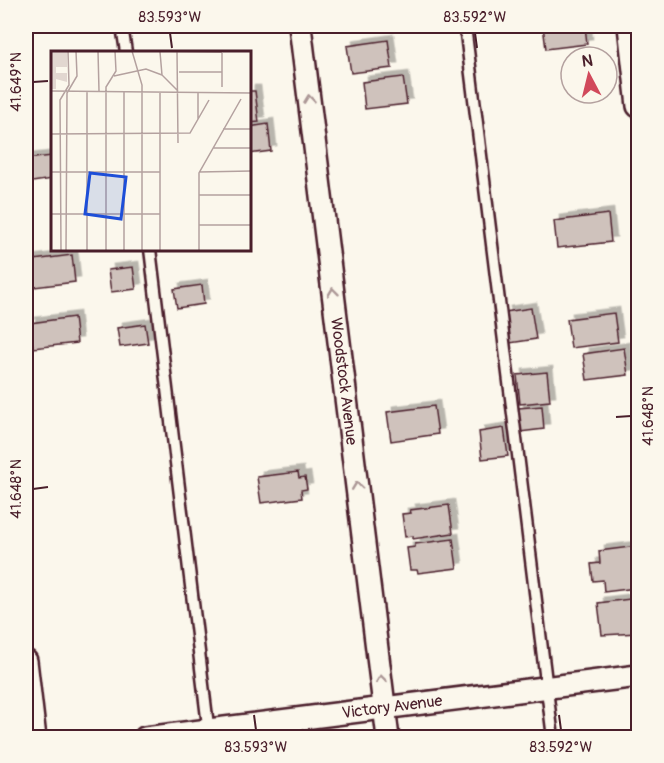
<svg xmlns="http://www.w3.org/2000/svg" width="664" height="763" viewBox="0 0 664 763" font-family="Pangolin,sans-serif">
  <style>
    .building { fill: #cfc2bc; stroke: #4a1f2b; stroke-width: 1.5; filter: url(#shadow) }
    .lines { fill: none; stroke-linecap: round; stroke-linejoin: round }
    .lane-casing { stroke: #4a1f2b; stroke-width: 15 }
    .street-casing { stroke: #4a1f2b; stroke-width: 26 }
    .lane { stroke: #fbf7ec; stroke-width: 10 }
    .street { stroke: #fbf7ec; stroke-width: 21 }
    .oneway { stroke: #ab9695 }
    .ticks { fill: none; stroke: #4a1f2b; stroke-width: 2 }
    .labels { text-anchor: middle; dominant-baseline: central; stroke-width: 4.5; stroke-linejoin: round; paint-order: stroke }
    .street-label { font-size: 16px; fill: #4a1f2b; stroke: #fbf7ec }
    .inset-road { fill: none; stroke: #b4a19f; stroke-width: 1.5 }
    .view { fill: #1d4ed8; fill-opacity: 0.15; stroke: #1d4ed8; stroke-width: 3 }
    .inset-edge { fill: none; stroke: #4a1f2b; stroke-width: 3 }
    .neatline { fill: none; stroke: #4a1f2b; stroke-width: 2 }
    .ticks-label { font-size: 15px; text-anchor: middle; fill: #4a1f2b }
  </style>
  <defs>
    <filter id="shadow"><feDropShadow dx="5.5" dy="-5.5" stdDeviation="0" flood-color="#0004"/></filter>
  </defs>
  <rect width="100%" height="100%" fill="#fbf7ec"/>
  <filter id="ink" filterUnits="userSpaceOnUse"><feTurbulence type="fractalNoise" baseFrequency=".0167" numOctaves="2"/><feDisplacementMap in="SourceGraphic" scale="12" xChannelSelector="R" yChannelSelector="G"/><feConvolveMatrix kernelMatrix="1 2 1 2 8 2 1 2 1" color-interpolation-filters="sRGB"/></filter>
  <g filter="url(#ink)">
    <path class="building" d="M 543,26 L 585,26 L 587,44 L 546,49 Z
      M 388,40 L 392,68 L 351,73 L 347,46 Z
      M 403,77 L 407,104 L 365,109 L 362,82 Z
      M 249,91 L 255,91 L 259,122 L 249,123 Z
      M 268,124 L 271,151 L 249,154 L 249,127 Z
      M 52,156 L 52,179 L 26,183 L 26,159 Z
      M 608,214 L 611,242 L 557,248 L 554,221 Z
      M 72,255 L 75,282 L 26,288 L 26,261 Z
      M 133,267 L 136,289 L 111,292 L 108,270 Z
      M 202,285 L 204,304 L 177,308 L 174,289 Z
      M 531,308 L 536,339 L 510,343 L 505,312 Z
      M 614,313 L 618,342 L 571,348 L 567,319 Z
      M 74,317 L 77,343 L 33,348 L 30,323 Z
      M 145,324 L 148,343 L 120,347 L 117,328 Z
      M 624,348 L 628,375 L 587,380 L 583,354 Z
      M 547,372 L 550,401 L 520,404 L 517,375 Z
      M 434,406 L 438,434 L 391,441 L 387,412 Z
      M 542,406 L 544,429 L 520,432 L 518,408 Z
      M 504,428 L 508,456 L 482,459 L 479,432 Z
      M 298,472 L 299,478 L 305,477 L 307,489 L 301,490 L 302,498 L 261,503 L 257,477 Z
      M 449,505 L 453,533 L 413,539 L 413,536 L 405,537 L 402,514 L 411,513 L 410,510 Z
      M 453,539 L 457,568 L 418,573 L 417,570 L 410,570 L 407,548 L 415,547 L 415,544 Z
      M 638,546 L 638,575 L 634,576 L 636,588 L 604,592 L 603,580 L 593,581 L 591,564 L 600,563 L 599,551 Z
      M 638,598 L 638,633 L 602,635 L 598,603 Z"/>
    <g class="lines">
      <g class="lane-casing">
        <path id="lane" d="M 122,26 L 126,52
          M 465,26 L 553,738
          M 150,249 L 209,734"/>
      </g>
      <g class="street-casing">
        <g id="street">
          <path id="s1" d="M 300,26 L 388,738"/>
          <path d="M 629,26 L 638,106"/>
          <path d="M 26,661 L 35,738"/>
          <path id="s2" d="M 145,738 L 638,676"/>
        </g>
      </g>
      <use href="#lane" class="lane"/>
      <use href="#street" class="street"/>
    </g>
    <defs><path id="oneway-chevron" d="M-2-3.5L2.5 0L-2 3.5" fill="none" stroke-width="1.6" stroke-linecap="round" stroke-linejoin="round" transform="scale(1.5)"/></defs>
    <g class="oneway">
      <use href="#oneway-chevron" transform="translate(309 99) rotate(-97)"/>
      <use href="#oneway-chevron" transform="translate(333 292) rotate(-97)"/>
      <use href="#oneway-chevron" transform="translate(357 486) rotate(-97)"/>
      <use href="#oneway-chevron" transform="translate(381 679) rotate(-97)"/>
    </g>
  </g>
  <path class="ticks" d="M 170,33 L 172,48M 475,33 L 477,48M 33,82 L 48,81M 616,417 L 631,416M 33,489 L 48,487M 254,715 L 256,730M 559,715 L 561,730"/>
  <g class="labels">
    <g class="street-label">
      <text stroke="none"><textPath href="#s1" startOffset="358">Woodstock Avenue</textPath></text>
      <text stroke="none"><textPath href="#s2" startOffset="249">Victory Avenue</textPath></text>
    </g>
  </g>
  <g transform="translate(51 51)">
    <rect width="200" height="200" fill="#fbf7ec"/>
    <path d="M 0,0 L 16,0 L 16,16 L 5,16 L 5,22 L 16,22 L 16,31 L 5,28 L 5,38 L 0,38 Z" fill="#e2d7d0"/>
    <path class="inset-road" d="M 47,0 L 48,40M 81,0 L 91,34 L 91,199M 101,0 L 171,1M 126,0 L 127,92M 109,1 L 111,24 L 127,40M 171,2 L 171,36M 128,21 L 171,21M 63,25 L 95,18 L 111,24M 0,40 L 200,42M 36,40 L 36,199M 73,40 L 73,199M 147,68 L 147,42M 172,78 L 200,78M 0,83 L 139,82 L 158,49M 162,97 L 200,97M 0,121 L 109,121M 148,121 L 200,120M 148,144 L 200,144M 0,163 L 109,163M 148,174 L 200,174M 10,199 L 9,49 L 18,34 L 17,0M 15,199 L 16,42 L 26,25 L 25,0M 55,199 L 55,36 L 65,20 L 64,0M 109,199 L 109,42M 148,199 L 148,122 L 190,48"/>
    <path class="view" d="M 39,122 L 75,126 L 70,168 L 34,163 Z"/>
    <rect width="200" height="200" class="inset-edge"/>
  </g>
  <rect width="664" height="763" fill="none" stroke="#fbf7ec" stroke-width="66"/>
  <g transform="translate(589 75) rotate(353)"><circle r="28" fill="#fbf7ec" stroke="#b4a19f" stroke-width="1.5"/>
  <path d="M0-4.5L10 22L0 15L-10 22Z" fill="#d1495b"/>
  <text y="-9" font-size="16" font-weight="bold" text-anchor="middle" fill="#4a1f2b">N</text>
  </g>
  <rect x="33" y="33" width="598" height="697" class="neatline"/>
  <g class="ticks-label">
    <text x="170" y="22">83.593°W</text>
    <text x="475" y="22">83.592°W</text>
    <text transform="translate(16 82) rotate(-90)" y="5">41.649°N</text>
    <text transform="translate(648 416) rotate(-90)" y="5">41.648°N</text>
    <text transform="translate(16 489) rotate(-90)" y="5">41.648°N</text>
    <text x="256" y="752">83.593°W</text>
    <text x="561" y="752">83.592°W</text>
  </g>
</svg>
